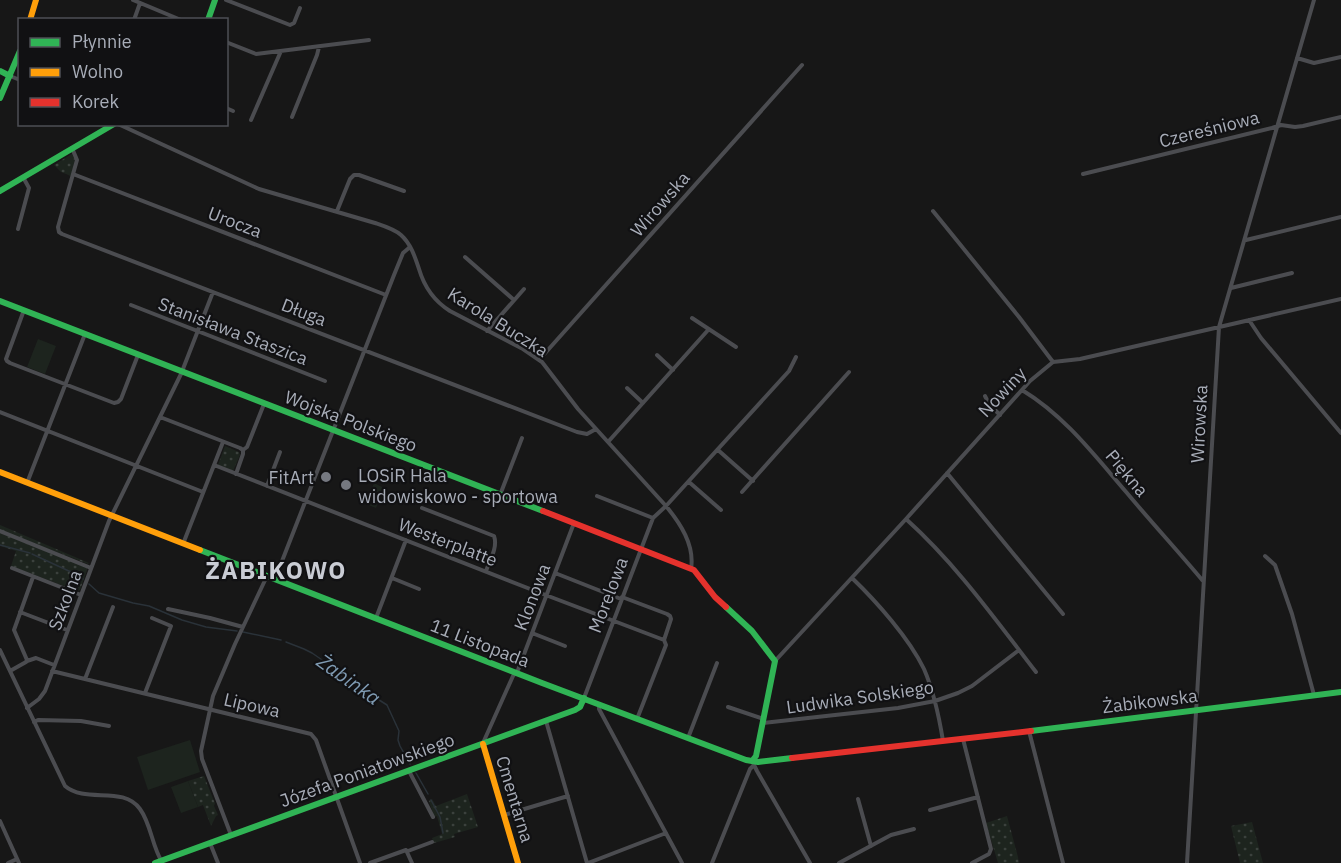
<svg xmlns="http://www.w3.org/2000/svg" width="1341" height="863" viewBox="0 0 1341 863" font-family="'IBM Plex Sans',sans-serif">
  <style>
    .grass { fill: url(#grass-dots) }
    .garden { fill: #1d241e }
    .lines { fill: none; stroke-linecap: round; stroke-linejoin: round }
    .stream { stroke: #2a3239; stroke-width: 1.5 }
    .street { stroke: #4b4c50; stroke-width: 4 }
    .fast { stroke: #30b455; stroke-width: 6 }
    .slow { stroke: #ff9f0a; stroke-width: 6 }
    .jam { stroke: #e5322d; stroke-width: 6 }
    .poi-dot { fill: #757880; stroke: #111113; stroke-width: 2 }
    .labels { text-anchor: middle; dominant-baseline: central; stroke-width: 4.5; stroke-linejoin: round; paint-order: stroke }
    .street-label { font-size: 18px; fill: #a8adb8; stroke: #111113 }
    .poi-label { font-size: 18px; fill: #a8adb8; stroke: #111113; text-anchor: start }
    .water-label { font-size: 20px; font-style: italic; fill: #7f9bb3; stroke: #111113 }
    .district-label { font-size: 24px; font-weight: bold; letter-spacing: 1.5px; fill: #c9ccd4; stroke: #111113 }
  </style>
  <defs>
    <pattern id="grass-dots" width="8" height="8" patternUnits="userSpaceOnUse" patternTransform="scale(1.5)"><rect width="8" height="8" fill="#1d241e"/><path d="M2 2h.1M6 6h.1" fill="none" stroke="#3b413d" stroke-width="1.8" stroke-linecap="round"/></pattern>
  </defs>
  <rect width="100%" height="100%" fill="#171717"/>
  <path class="grass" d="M 73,153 L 75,159 L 71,176 L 61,172 L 54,165 Z
    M 225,446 L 239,452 L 240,455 L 233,471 L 218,465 Z
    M 0,525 L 89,563 L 88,564 L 0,530 Z
    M 0,533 L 87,567 L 87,570 L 80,590 L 77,591 L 11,566 L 16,551 L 0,546 Z
    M 204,776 L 214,801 L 215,803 L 214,806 L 218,815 L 216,816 L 211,826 L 203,805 L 198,807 L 188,781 Z
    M 467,794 L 478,827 L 454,834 L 455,837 L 434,843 L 432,838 L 442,834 L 437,816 L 434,817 L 429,801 L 432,799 L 436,806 Z
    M 1007,816 L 1018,857 L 1019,863 L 998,863 L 986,823 Z
    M 1252,822 L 1263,863 L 1240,863 L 1231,826 Z"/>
  <path class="garden" d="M 38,339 L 56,346 L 45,374 L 27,367 Z
    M 374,483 L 384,488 L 376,508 L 366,504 Z
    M 190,740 L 200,772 L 148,790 L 137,757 Z
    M 188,781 L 198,807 L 181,813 L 171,787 Z"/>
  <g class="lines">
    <path class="stream" d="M 0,545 L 30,553
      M 32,554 L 71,572 L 83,579
      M 89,584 L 99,593 L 133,603 L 149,606 L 182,620 L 206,627 L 237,631
      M 243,632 L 281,640
      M 286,642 L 304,649 L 312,653 L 331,666 L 343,677 L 387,705 L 399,731 L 398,740 L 400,746 L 410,764
      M 416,773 L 428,794
      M 431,800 L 440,817 L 443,833"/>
    <path class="street" d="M 133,0 L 181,20
      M 226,0 L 290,25 L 294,23 L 300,8
      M 134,20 L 140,3
      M 226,42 L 256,54 L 369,40
      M 1297,58 L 1314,63 L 1341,57
      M 10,76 L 20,80
      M 226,108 L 233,111
      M 292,117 L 317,55 L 319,47
      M 251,120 L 281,51
      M 118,124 L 259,189 L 375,223 C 384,226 394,229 401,235 C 411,244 415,257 419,269 C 424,286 434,301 450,311 L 523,349 L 542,362 L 578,409 L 666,506 C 680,523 695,545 691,569
      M 72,148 L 77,160 L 58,227 L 59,232 L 62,234 L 577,432 L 587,434 L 596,429
      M 73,174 L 386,295
      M 1083,174 L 1272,128 L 1281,125 L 1295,127 L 1303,126 L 1341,117
      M 337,211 L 350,179 L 354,175 L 359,175 L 404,191
      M 933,211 L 1019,317 L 1053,362
      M 18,229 L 29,188 L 23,177
      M 1246,240 L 1341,217
      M 465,257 L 514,300
      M 1231,288 L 1292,273
      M 131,305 L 325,381
      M 24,310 L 6,359 L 7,361 L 10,363 L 114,403 L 118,402 L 121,399 L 138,355
      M 692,318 L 736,347
      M 1249,320 L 1261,338 L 1341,433
      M 487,331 L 524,289
      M 657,355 L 673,370
      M 539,360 L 802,65
      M 627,388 L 643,403
      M 1022,390 C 1065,416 1095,456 1127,493 C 1152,523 1178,551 1203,581
      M 985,396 L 989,404 L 1000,415
      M 0,412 L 203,492
      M 160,417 L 240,448 L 243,450
      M 223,442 L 214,465 L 543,594 L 664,640
      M 608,442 L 709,329
      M 243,450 L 247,447 L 264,404
      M 718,450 L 753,481
      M 947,473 L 1063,614
      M 236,474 L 243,454 L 243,450
      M 689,482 L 721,510
      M 27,483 L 85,334
      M 267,486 L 280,452
      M 742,492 L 849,372
      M 500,495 L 522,438
      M 597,496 L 653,518
      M 422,508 L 494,536 C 498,547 490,560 486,571
      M 906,519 C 956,564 995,619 1036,672
      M 0,531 L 91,568
      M 183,544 L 214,465
      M 1265,556 L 1275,565 L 1292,614 L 1314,695
      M 12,568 L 81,595
      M 555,573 L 621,599
      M 392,578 L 419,589
      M 852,578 C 876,601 909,638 924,669 C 934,692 939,716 943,741
      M 275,579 L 394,275 L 403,253 L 410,247
      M 622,597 L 667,614 L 670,616 L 671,619 L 664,640 L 666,645 L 637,719
      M 168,609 L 210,618 L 243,627
      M 20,612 L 67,630
      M 376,618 L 406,540
      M 532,633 L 565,646
      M 0,650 L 65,786 C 86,804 123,785 140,809 C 151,824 152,846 162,862
      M 27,661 L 36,658 L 54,665
      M 775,661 L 906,519 L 1030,381 L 1053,362 L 1080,359 L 1341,299
      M 10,671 L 26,662 L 27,660 L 14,630 L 33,577
      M 52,671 L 311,734 L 316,740 L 360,863
      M 85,679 L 113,607
      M 145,693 L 171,626 L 152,618
      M 584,698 L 653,518 L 666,506 L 789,371 L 796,357
      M 599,704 L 599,709 L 682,863
      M 728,707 L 764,719
      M 27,708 L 39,699 L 45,691 L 109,521 L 181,374 L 213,292
      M 546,721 L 587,863
      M 34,722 L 38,720 L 81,721 L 109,726
      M 763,723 L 898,708 L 935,701 L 958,693 L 972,686 L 1019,650
      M 1029,731 L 1063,863
      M 688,738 L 717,663
      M 963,739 L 991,849 L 989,854 L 972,863
      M 483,743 L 513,676 L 518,670 L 574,523
      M 752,761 L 757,771 L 810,863
      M 409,771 L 433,817
      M 858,799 L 871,846
      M 930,810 L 978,797
      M 504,815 L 568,796
      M 0,821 L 19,863
      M 231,835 L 202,759 L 201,751 L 213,696 L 235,644 L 267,576
      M 210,843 L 218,863
      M 408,851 L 432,842
      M 8,863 L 17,859
      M 370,863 L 406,850 L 412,863
      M 588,863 L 666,833
      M 712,863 L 750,769 L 754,765
      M 839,863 L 891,835 L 914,829
      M 1187,863 L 1219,327 L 1314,0"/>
    <path class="fast" d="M 208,20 L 215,0
      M 0,71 L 10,76
      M 0,98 L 20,51
      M 0,191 L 114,124
      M 0,301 L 543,511
      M 200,550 L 542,683 L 746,760 L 758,762 L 792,758
      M 726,607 L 752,631 L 775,661 L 756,756 L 752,761
      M 1031,731 L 1341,692
      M 155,863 L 575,710 L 580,707 L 584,698"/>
    <path class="slow" d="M 30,20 L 36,0
      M 0,472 L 200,550
      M 483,744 L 518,863"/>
    <path class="jam" d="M 543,511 L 694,570 L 715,597 L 726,607
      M 792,758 L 1031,731"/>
  </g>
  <g class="poi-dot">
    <circle cx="326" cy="477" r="6"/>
    <circle cx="346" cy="485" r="6"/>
  </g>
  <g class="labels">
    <g class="street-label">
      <text transform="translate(1209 129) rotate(-14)">Czereśniowa</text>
      <text transform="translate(660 204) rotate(-49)">Wirowska</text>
      <text transform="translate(235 222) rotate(21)">Urocza</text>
      <text transform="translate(304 312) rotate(21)">Długa</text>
      <text transform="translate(498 322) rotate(32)">Karola Buczka</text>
      <text transform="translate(233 331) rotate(21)">Stanisława Staszica</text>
      <text transform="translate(1002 392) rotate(-47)">Nowiny</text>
      <text transform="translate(351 421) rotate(21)">Wojska Polskiego</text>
      <text transform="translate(1199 424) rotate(-87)">Wirowska</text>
      <text transform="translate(1127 473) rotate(50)">Piękna</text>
      <text transform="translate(448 542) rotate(21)">Westerplatte</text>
      <text transform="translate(608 595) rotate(-69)">Morelowa</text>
      <text transform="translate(532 597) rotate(-69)">Klonowa</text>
      <text transform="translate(65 600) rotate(-69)">Szkolna</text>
      <text transform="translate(480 643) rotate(21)">11 Listopada</text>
      <text transform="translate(860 697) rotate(-8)">Ludwika Solskiego</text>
      <text transform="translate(1150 701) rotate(-7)">Żabikowska</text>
      <text transform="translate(252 705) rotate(13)">Lipowa</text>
      <text transform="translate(367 770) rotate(-20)">Józefa Poniatowskiego</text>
      <text transform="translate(515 799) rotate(73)">Cmentarna</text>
    </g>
    <g class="poi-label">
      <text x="358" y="475">LOSiR Hala<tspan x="358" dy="21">widowiskowo - sportowa</tspan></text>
      <text x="314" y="477" text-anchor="end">FitArt</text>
    </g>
    <g class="water-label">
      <text transform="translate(349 679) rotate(35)">Żabinka</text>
    </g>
    <g class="district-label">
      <text x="276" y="570">ŻABIKOWO</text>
    </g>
  </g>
  <rect x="18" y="18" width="210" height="108" fill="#111113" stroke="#4d4f55" stroke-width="1.5"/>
  <rect x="30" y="38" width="30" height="9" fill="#30b455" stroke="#4d4f55" stroke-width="1.5"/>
  <text x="72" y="48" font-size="18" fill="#a8adb8">Płynnie</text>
  <rect x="30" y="68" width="30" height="9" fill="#ff9f0a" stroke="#4d4f55" stroke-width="1.5"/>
  <text x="72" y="78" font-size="18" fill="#a8adb8">Wolno</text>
  <rect x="30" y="98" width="30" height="9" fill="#e5322d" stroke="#4d4f55" stroke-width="1.5"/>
  <text x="72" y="108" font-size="18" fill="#a8adb8">Korek</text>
</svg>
